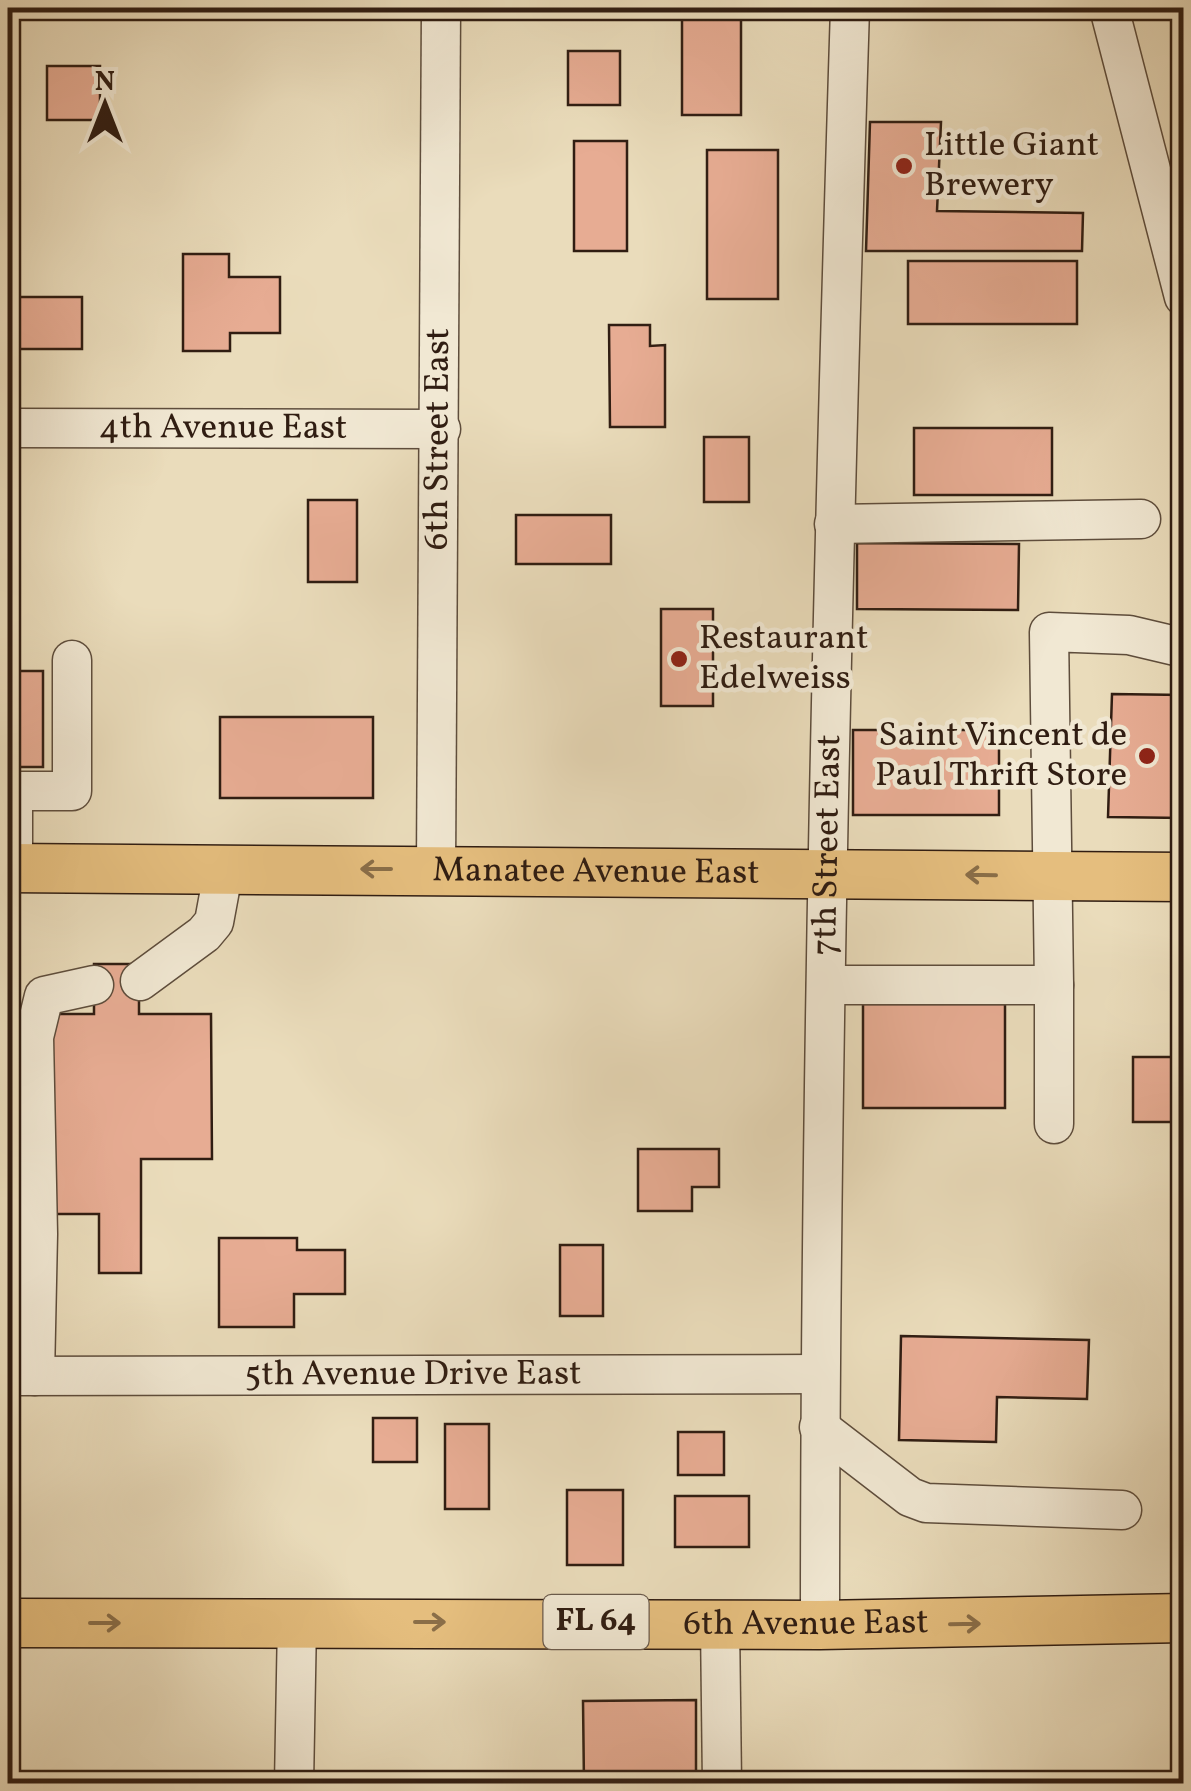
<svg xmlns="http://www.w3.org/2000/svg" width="1191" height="1791" viewBox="0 0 1191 1791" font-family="Vollkorn,serif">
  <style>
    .building { fill: #e7ac93; stroke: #301d12; stroke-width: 2.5 }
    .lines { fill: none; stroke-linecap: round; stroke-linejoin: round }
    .minor-casing { stroke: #5e4d3c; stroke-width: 41 }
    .major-casing { stroke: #301d12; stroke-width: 51 }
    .minor { stroke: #f1e8d3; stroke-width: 38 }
    .major { stroke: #e5be7e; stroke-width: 48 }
    .oneway { stroke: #8a6e48 }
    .poi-dot { fill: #8f2418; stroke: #f1e8d3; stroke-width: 4 }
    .labels { text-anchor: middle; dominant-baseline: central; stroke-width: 9; stroke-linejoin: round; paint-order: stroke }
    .shield { fill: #f1e8d3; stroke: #6a5a4c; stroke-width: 2.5 }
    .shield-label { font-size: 32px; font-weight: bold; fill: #301d12 }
    .poi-label { font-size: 35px; fill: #301d12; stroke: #f1e8d3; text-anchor: start }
    .street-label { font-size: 35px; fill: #301d12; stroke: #f1e8d3 }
  </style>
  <rect width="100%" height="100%" fill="#eadcbb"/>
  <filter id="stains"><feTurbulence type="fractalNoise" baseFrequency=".002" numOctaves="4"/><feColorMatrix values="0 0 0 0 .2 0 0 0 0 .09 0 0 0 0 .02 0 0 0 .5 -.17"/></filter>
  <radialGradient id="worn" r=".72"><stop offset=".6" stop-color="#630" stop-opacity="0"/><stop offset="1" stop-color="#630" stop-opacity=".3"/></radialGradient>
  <path class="building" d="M 523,8 L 597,8 L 597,19 L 523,19 Z
    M 682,8 L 741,8 L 741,115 L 682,115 Z
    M 568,51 L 620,51 L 620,105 L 568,105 Z
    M 47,66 L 100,66 L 100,120 L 47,120 Z
    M 870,122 L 941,122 L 937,211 L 1083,213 L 1082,251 L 866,251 Z
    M 574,141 L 627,141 L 627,251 L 574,251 Z
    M 707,150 L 778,150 L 778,299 L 707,299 Z
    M 183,254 L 229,254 L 229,277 L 280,277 L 280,333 L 230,333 L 230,351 L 183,351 Z
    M 908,261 L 1077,261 L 1077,324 L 908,324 Z
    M 8,297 L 82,297 L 82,349 L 8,349 Z
    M 609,325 L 650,325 L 650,346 L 665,345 L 665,427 L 610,427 Z
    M 914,428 L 1052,428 L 1052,495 L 914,495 Z
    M 704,437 L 749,437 L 749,502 L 704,502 Z
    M 8,493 L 18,493 L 18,553 L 8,553 Z
    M 308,500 L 357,500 L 357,582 L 308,582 Z
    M 516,515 L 611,515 L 611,564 L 516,564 Z
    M 857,543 L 1019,544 L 1018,610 L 857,609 Z
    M 661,609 L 713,609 L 713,706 L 661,706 Z
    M 8,671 L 43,671 L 43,767 L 8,767 Z
    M 1112,694 L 1184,695 L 1184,818 L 1108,817 Z
    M 220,717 L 373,717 L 373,798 L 220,798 Z
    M 853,730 L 999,730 L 999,815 L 853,815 Z
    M 94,964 L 139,964 L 139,1014 L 211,1014 L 212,1159 L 141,1159 L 141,1273 L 99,1273 L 99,1214 L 52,1214 L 52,1014 L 94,1014 Z
    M 863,1004 L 1005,1004 L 1005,1108 L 863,1108 Z
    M 1133,1057 L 1184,1057 L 1184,1122 L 1133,1122 Z
    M 638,1149 L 719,1149 L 719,1187 L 692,1187 L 692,1211 L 638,1211 Z
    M 219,1238 L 297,1238 L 297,1250 L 345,1250 L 345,1294 L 294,1294 L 294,1327 L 219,1327 Z
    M 560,1245 L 603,1245 L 603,1316 L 560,1316 Z
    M 901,1336 L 1089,1340 L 1087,1399 L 997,1397 L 996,1442 L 899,1440 Z
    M 373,1418 L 417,1418 L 417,1462 L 373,1462 Z
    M 445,1424 L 489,1424 L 489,1509 L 445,1509 Z
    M 678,1432 L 724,1432 L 724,1475 L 678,1475 Z
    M 567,1490 L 623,1490 L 623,1565 L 567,1565 Z
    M 675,1496 L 749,1496 L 749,1547 L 675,1547 Z
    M 696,1700 L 696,1784 L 584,1784 L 583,1701 Z"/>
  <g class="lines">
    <g class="minor-casing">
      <g id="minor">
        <path d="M 1109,8 L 1184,297"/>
        <path id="s1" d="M 8,428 L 441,429"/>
        <path d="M 834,524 L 1141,519"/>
        <path d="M 13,868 L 13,791 L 72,791 L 72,660"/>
        <path id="s2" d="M 436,869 L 441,8"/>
        <path d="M 140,981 L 204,934 L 214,922 L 224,868"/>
        <path d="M 826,985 L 1054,985 L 1049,632 L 1129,635 L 1184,648"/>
        <path d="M 1054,1124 L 1054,985"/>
        <path id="s3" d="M 8,1376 L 818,1374"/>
        <path d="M 35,1376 L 38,1234 L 34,1037 L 44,996 L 94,985"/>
        <path d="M 819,1427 L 910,1497 L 926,1503 L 1122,1510"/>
        <path d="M 720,1623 L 722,1784"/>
        <path id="s4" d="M 820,1625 C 820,1086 833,546 850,8"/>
        <path d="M 294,1784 L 297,1622"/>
      </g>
    </g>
    <g class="major-casing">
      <g id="major">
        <path id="s5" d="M 8,868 L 1184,877"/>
        <path id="s6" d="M 8,1623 L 820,1625 L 1184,1618"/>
      </g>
    </g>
    <use href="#minor" class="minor"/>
    <use href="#major" class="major"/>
  </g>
  <defs><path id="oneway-shaft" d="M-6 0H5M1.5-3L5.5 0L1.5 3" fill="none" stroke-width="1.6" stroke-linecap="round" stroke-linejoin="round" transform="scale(2.5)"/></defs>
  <g class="oneway">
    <use href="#oneway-shaft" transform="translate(376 869) rotate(-180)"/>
    <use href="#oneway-shaft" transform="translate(981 875) rotate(-179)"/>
    <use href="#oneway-shaft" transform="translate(430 1622)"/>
    <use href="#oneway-shaft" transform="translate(105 1623)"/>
    <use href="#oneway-shaft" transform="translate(965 1624) rotate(-1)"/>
  </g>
  <g class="poi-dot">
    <circle cx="904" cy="166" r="10"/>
    <circle cx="679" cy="659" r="10"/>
    <circle cx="1147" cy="756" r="10"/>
  </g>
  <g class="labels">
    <rect class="shield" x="543.5" y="1595" width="105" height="54" rx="8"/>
    <g class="shield-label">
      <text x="596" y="1622">FL 64</text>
    </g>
    <g class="poi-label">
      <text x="924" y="146">Little Giant<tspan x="924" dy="40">Brewery</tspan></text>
      <text x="699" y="639">Restaurant<tspan x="699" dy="40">Edelweiss</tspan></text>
      <text x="1127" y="736" text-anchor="end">Saint Vincent de<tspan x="1127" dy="40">Paul Thrift Store</tspan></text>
    </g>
    <g class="street-label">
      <text stroke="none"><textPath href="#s1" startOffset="215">4th Avenue East</textPath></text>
      <text stroke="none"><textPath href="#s2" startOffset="430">6th Street East</textPath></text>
      <text stroke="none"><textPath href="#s4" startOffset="780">7th Street East</textPath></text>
      <text stroke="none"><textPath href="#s5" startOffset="588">Manatee Avenue East</textPath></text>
      <text stroke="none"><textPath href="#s3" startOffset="405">5th Avenue Drive East</textPath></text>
      <text stroke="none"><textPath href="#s6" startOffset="798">6th Avenue East</textPath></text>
    </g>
  </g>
  <rect width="1191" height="1791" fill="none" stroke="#eadcbb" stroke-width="40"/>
  <rect x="10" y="10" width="1171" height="1771" fill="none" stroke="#301d12" stroke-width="5"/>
  <rect x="20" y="20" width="1151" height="1751" fill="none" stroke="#301d12" stroke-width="2.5"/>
  <g transform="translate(105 105)" stroke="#f1e8d3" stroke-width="8" paint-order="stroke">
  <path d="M0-8L18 38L0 25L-18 38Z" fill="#301d12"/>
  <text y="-15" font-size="28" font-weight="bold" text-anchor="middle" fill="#301d12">N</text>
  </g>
  <rect width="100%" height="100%" filter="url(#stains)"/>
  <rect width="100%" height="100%" fill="url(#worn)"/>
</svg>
